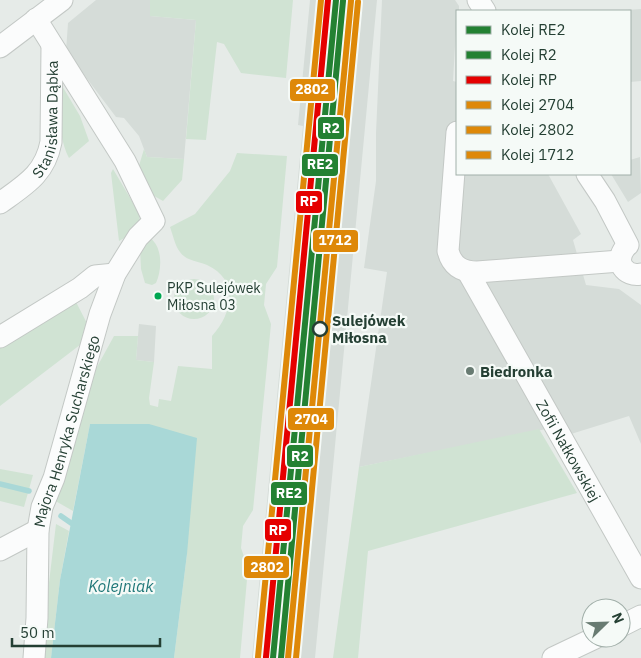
<svg xmlns="http://www.w3.org/2000/svg" width="641" height="658" viewBox="0 0 641 658" font-family="'IBM Plex Sans',sans-serif">
  <style>
    .built { fill: #d5dcd8 }
    .green { fill: #d0e3d3 }
    .water { fill: #a9d8d7 }
    .lines { fill: none; stroke-linecap: round; stroke-linejoin: round }
    .stream { stroke: #a9d8d7; stroke-width: 5.5 }
    .street-casing { stroke: #c3c8c5; stroke-width: 23 }
    .street { stroke: #fbfcfc; stroke-width: 21 }
    .rail-1-casing { stroke: #f5faf7; stroke-width: 10 }
    .rail-2-casing { stroke: #f5faf7; stroke-width: 10 }
    .rail-3-casing { stroke: #f5faf7; stroke-width: 10 }
    .rail-4-casing { stroke: #f5faf7; stroke-width: 10 }
    .rail-5-casing { stroke: #f5faf7; stroke-width: 10 }
    .rail-6-casing { stroke: #f5faf7; stroke-width: 10 }
    .rail-1 { stroke: #238132; stroke-width: 6 }
    .rail-2 { stroke: #238132; stroke-width: 6 }
    .rail-3 { stroke: #e50000; stroke-width: 6 }
    .rail-4 { stroke: #de8808; stroke-width: 6 }
    .rail-5 { stroke: #de8808; stroke-width: 6 }
    .rail-6 { stroke: #de8808; stroke-width: 6 }
    .bus-dot { fill: #00a651; stroke: #f5faf7; stroke-width: 2 }
    .stop-dot { fill: #f5faf7; stroke: #243f33; stroke-width: 2.5 }
    .poi-dot { fill: #687b72; stroke: #f5faf7; stroke-width: 2 }
    .labels { text-anchor: middle; dominant-baseline: central; stroke-width: 4.5; stroke-linejoin: round; paint-order: stroke }
    .bus-label { font-size: 14px; fill: #243f33; stroke: #f5faf7; text-anchor: start }
    .street-label { font-size: 15px; fill: #243f33; stroke: #f5faf7 }
    .stop-label { font-size: 15px; font-weight: bold; fill: #243f33; stroke: #f5faf7; text-anchor: start }
    .poi-label { font-size: 15px; font-weight: bold; fill: #243f33; stroke: #f5faf7; text-anchor: start }
    .water-label { font-size: 16px; font-style: italic; fill: #207879; stroke: #f5faf7 }
    .line-badge { stroke: #f5faf7; stroke-width: 2 }
    .badge-label { font-size: 14px; text-anchor: middle; font-weight: bold; fill: #fff }
  </style>
  <rect width="100%" height="100%" fill="#e6ebe8"/>
  <path class="built" d="M 96,0 L 150,0 L 150,16 L 196,20 L 184,159 L 147,157 L 139,136 L 124,118 L 116,117 L 66,51 L 68,23 Z
    M 310,0 L 377,0 L 315,658 L 252,658 L 303,126 L 298,125 Z
    M 382,0 L 455,0 L 459,6 L 459,11 L 457,11 L 453,81 L 457,82 L 457,174 L 548,174 L 581,234 L 573,240 L 586,285 L 619,289 L 641,305 L 641,444 L 629,416 L 571,434 L 566,425 L 359,467 L 387,272 L 364,268 L 376,181 L 376,133 Z
    M 641,9 L 641,81 L 630,82 L 630,11 L 611,11 Z
    M 640,157 L 641,193 L 628,202 L 611,174 L 630,174 L 630,160 Z
    M 139,324 L 156,326 L 154,362 L 136,360 Z"/>
  <path class="green" d="M 150,0 L 293,0 L 286,78 L 241,73 L 224,44 L 217,42 L 206,140 L 186,139 L 196,20 L 150,16 Z
    M 61,84 L 80,116 L 89,141 L 69,158 C 59,139 57,106 61,84 Z
    M 144,149 L 147,157 L 184,159 L 182,180 L 163,201 L 149,193 L 138,169 Z
    M 237,153 L 287,156 L 277,267 L 266,284 L 264,305 L 271,324 L 253,510 L 243,526 L 241,548 L 248,568 L 240,658 L 174,658 L 187,554 L 90,424 L 73,511 L 52,499 L 92,376 L 114,336 L 138,336 L 136,360 L 154,362 L 149,398 L 150,405 L 158,407 L 159,399 L 171,401 L 178,366 L 212,369 L 212,336 C 232,314 240,280 207,265 C 198,261 186,261 180,252 C 175,246 173,235 170,227 L 195,214 L 230,171 Z
    M 113,169 L 139,213 L 141,229 L 119,241 L 111,173 Z
    M 150,238 C 163,247 162,270 156,283 L 152,285 L 145,283 L 141,269 L 140,248 Z
    M174 299a20 20 0 1 1 40 0a20 20 0 1 1-40 0Z
    M 76,302 L 93,335 L 0,406 L 0,347 Z
    M 539,429 L 577,493 L 368,551 L 358,658 L 333,658 L 359,467 Z
    M 0,469 L 33,475 L 24,507 L 0,501 Z
    M 56,524 L 69,531 L 60,580 L 51,658 L 40,658 Z"/>
  <path class="water" d="M 90,424 L 149,424 L 197,438 L 187,554 L 174,658 L 51,658 L 60,580 Z"/>
  <g class="lines">
    <path class="stream" d="M 0,484 L 29,491
      M 61,516 L 71,523"/>
    <g class="street-casing">
      <g id="street">
        <path d="M 478,0 L 485,11"/>
        <path d="M 0,47 L 62,0"/>
        <path d="M 457,132 L 448,251 C 452,266 462,272 477,272 L 620,261"/>
        <path d="M 587,174 L 605,201 L 628,245"/>
        <path id="s1" d="M 0,203 C 25,185 45,174 51,142 L 52,46"/>
        <path d="M 625,248 C 614,262 625,277 641,274"/>
        <path id="s2" d="M 468,272 L 641,578"/>
        <path d="M 0,337 L 80,288 L 95,276 L 115,274"/>
        <path d="M 0,550 L 38,530"/>
        <path d="M 621,626 L 641,616"/>
        <path id="s3" d="M 34,658 L 37,618 L 38,530 L 42,507 L 54,478 L 100,314 L 115,274 L 138,237 L 154,221 L 125,161 L 36,19"/>
        <path d="M 553,658 L 595,638"/>
      </g>
    </g>
    <use href="#street" class="street"/>
    <g class="rail-1-casing">
      <path id="rail-1" d="M 273,658 L 336,0"/>
    </g>
    <g class="rail-2-casing">
      <path id="rail-2" d="M 281,658 L 343,1"/>
    </g>
    <g class="rail-3-casing">
      <path id="rail-3" d="M 266,657 L 328,0"/>
    </g>
    <g class="rail-4-casing">
      <path id="rail-4" d="M 288,658 L 351,1"/>
    </g>
    <g class="rail-5-casing">
      <path id="rail-5" d="M 258,657 L 321,0"/>
    </g>
    <g class="rail-6-casing">
      <path id="rail-6" d="M 296,658 L 358,2"/>
    </g>
    <use href="#rail-1" class="rail-1"/>
    <use href="#rail-2" class="rail-2"/>
    <use href="#rail-3" class="rail-3"/>
    <use href="#rail-4" class="rail-4"/>
    <use href="#rail-5" class="rail-5"/>
    <use href="#rail-6" class="rail-6"/>
  </g>
  <circle class="bus-dot" cx="158" cy="296" r="4.5"/>
  <circle class="stop-dot" cx="320" cy="329" r="7"/>
  <circle class="poi-dot" cx="470" cy="371" r="5"/>
  <g class="labels">
    <g class="bus-label">
      <text x="167" y="288">PKP Sulejówek<tspan x="167" dy="17">Miłosna 03</tspan></text>
    </g>
    <g class="street-label">
      <text stroke="none"><textPath href="#s1" startOffset="104">Stanisława Dąbka</textPath></text>
      <text stroke="none"><textPath href="#s3" startOffset="231">Majora Henryka Sucharskiego</textPath></text>
      <text stroke="none"><textPath href="#s2" startOffset="205">Zofii Nałkowskiej</textPath></text>
    </g>
    <g class="stop-label">
      <text x="332" y="320">Sulejówek<tspan x="332" dy="17">Miłosna</tspan></text>
    </g>
    <g class="poi-label">
      <text x="480" y="371">Biedronka</text>
    </g>
    <g class="water-label">
      <text x="121" y="586">Kolejniak</text>
    </g>
  </g>
  <g class="line-badge">
    <rect x="289" y="78" width="47" height="24" rx="5" fill="#de8808"/>
    <rect x="317" y="116" width="28" height="24" rx="5" fill="#238132"/>
    <rect x="301" y="153" width="38" height="24" rx="5" fill="#238132"/>
    <rect x="295" y="190" width="28" height="24" rx="5" fill="#e50000"/>
    <rect x="312" y="229" width="47" height="24" rx="5" fill="#de8808"/>
    <rect x="287" y="407" width="48" height="24" rx="5" fill="#de8808"/>
    <rect x="286" y="444" width="28" height="24" rx="5" fill="#238132"/>
    <rect x="270" y="481" width="38" height="25" rx="5" fill="#238132"/>
    <rect x="264" y="518" width="28" height="24" rx="5" fill="#e50000"/>
    <rect x="243" y="555" width="47" height="24" rx="5" fill="#de8808"/>
  </g>
  <g class="badge-label">
    <text x="312" y="94">2802</text>
    <text x="331" y="133">R2</text>
    <text x="320" y="169">RE2</text>
    <text x="309" y="206">RP</text>
    <text x="335" y="245">1712</text>
    <text x="311" y="424">2704</text>
    <text x="300" y="461">R2</text>
    <text x="289" y="498">RE2</text>
    <text x="278" y="535">RP</text>
    <text x="267" y="572">2802</text>
  </g>
  <rect x="456" y="10" width="175" height="165" fill="#f5faf7" stroke="#a1afa9"/>
  <rect x="466" y="26" width="25" height="8" fill="#238132" stroke="#a1afa9"/>
  <text x="501" y="35" font-size="15" fill="#243f33">Kolej RE2</text>
  <rect x="466" y="51" width="25" height="8" fill="#238132" stroke="#a1afa9"/>
  <text x="501" y="60" font-size="15" fill="#243f33">Kolej R2</text>
  <rect x="466" y="76" width="25" height="8" fill="#e50000" stroke="#a1afa9"/>
  <text x="501" y="85" font-size="15" fill="#243f33">Kolej RP</text>
  <rect x="466" y="101" width="25" height="8" fill="#de8808" stroke="#a1afa9"/>
  <text x="501" y="110" font-size="15" fill="#243f33">Kolej 2704</text>
  <rect x="466" y="126" width="25" height="8" fill="#de8808" stroke="#a1afa9"/>
  <text x="501" y="135" font-size="15" fill="#243f33">Kolej 2802</text>
  <rect x="466" y="151" width="25" height="8" fill="#de8808" stroke="#a1afa9"/>
  <text x="501" y="160" font-size="15" fill="#243f33">Kolej 1712</text>
  <g transform="translate(606 623) rotate(67)"><circle r="24" fill="#f5faf7" stroke="#a1afa9"/>
  <path d="M0-4L9 19L0 12L-9 19Z" fill="#687b72"/>
  <text y="-8" font-size="14" font-weight="bold" text-anchor="middle" fill="#243f33">N</text>
  </g>
  <path d="M12 638v8h148v-8" fill="none" stroke="#243f33" stroke-width="2.5"/>
  <text x="20" y="638" font-size="15" fill="#243f33" stroke="#f5faf7" stroke-width="4" paint-order="stroke">50 m</text>
</svg>
